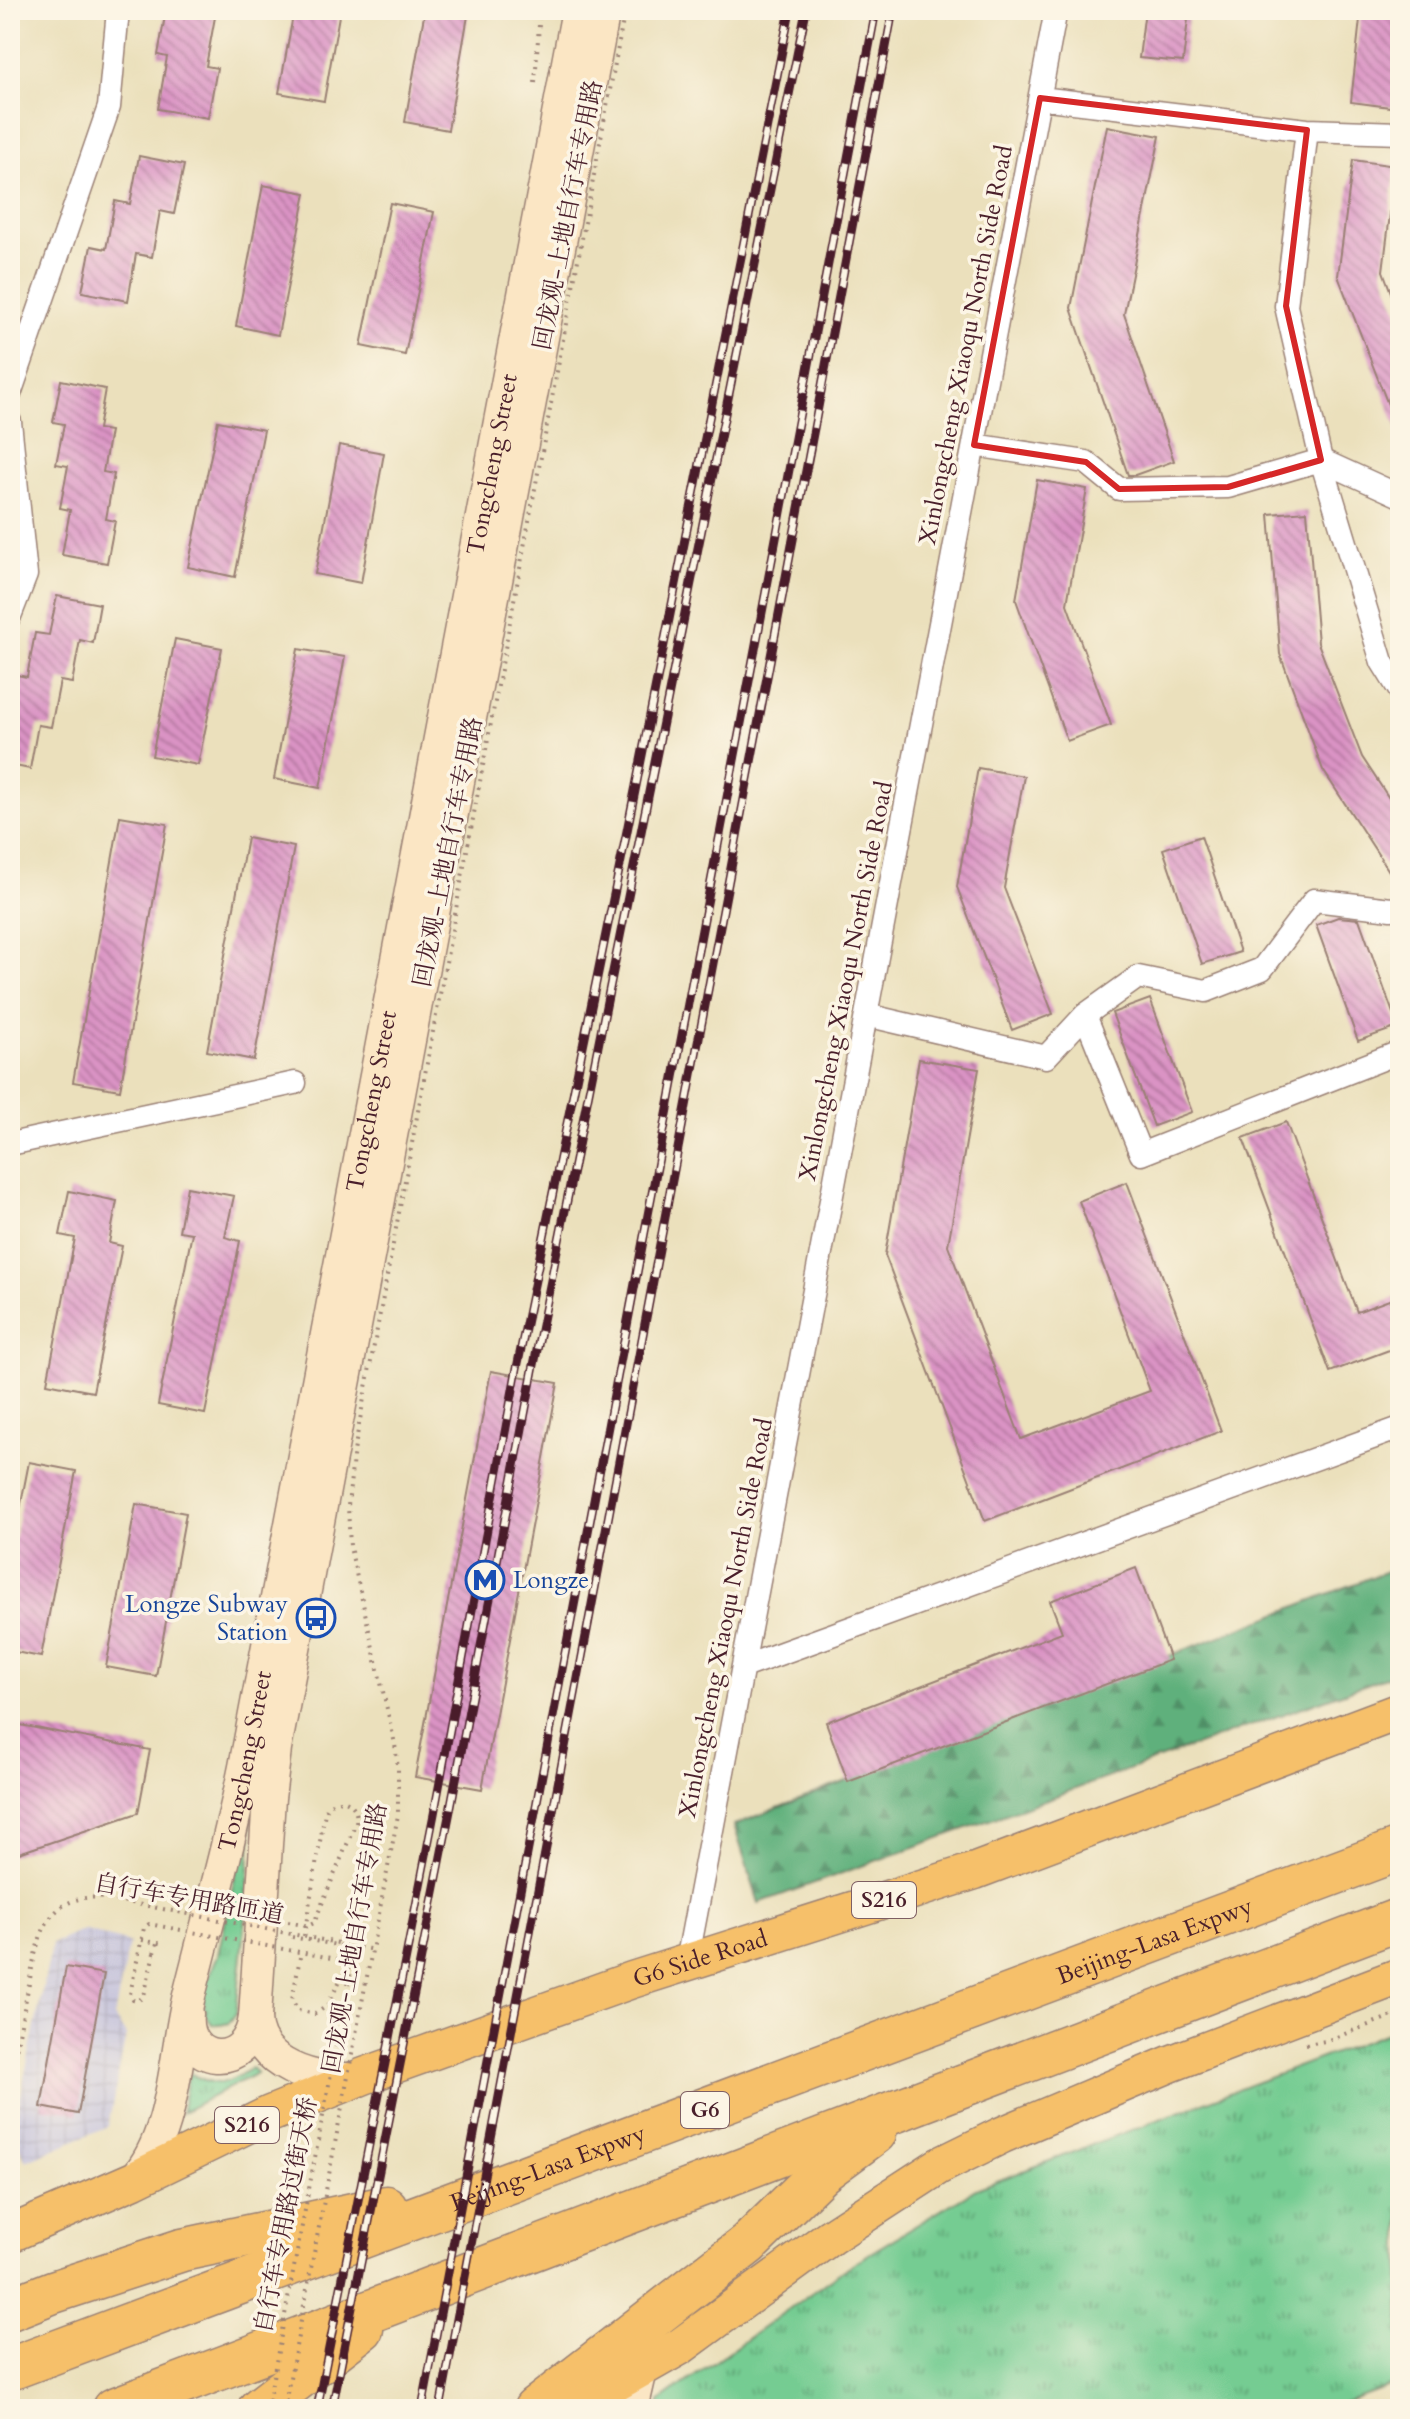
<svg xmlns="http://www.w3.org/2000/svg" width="1410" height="2419" viewBox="0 0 1410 2419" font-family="Cardo,'Noto Serif SC',serif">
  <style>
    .industrial { fill: url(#industrial-grid) }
    .grass { fill: url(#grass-tufts); stroke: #5f765e; stroke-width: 2 }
    .forest { fill: url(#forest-firs); stroke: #546854; stroke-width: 2 }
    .building { fill: url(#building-back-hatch) }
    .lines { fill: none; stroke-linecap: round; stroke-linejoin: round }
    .street-casing { stroke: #9a8074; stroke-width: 25 }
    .secondary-casing { stroke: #9a8074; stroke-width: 35 }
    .primary-casing { stroke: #9a8074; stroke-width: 39 }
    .highway-casing { stroke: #9a8074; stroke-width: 45 }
    .path { stroke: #9a8074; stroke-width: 4; stroke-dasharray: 2 6; stroke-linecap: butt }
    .street { stroke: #fff; stroke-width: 22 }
    .secondary { stroke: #fbe6c4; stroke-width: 32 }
    .primary { stroke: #f6c06b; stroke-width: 36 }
    .highway { stroke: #f6c06b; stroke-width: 42 }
    .rail-casing { stroke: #4a1f2b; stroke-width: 9 }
    .rail { stroke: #fcf5e5; stroke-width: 6; stroke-dasharray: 18; stroke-linecap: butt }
    .path-bridge { stroke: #9a8074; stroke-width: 4; stroke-dasharray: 2 6; stroke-linecap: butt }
    .marked { fill: none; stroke: #d62828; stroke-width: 6; stroke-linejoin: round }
    .labels { text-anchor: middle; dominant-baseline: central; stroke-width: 7; stroke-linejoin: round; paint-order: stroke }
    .shield { fill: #fcf5e5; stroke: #7f5f63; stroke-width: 2 }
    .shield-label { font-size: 22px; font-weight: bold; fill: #4a1f2b }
    .street-label { font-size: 24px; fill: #4a1f2b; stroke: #fcf5e5 }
    .transit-label { font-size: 24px; fill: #164399; stroke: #fcf5e5; text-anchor: start }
  </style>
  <defs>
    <pattern id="industrial-grid" width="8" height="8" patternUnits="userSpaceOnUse" patternTransform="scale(2)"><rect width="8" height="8" fill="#c3c1db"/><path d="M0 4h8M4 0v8" fill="none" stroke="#a9a5bc"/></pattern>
    <pattern id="grass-tufts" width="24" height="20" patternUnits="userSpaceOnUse" patternTransform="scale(2)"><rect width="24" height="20" fill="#74cc92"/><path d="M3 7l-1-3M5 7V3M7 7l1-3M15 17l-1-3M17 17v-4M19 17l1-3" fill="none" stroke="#61a577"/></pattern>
    <pattern id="forest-firs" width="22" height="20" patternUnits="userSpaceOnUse" patternTransform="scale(2)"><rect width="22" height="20" fill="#5fb07c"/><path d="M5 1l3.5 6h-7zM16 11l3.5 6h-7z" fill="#508f66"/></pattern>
    <pattern id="building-back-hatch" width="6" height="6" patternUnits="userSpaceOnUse" patternTransform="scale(2)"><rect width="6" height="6" fill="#da93c4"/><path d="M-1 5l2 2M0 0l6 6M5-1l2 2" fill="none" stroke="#b3779f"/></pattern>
  </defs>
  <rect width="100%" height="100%" fill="#fcf5e5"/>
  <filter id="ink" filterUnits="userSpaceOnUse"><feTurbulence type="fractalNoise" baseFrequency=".0125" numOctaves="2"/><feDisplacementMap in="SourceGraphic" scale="16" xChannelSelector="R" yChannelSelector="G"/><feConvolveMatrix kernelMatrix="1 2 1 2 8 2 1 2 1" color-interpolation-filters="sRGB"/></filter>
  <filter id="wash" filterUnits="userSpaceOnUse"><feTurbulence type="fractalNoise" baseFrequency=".006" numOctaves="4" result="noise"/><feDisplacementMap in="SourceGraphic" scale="32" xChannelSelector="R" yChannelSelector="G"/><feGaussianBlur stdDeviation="1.8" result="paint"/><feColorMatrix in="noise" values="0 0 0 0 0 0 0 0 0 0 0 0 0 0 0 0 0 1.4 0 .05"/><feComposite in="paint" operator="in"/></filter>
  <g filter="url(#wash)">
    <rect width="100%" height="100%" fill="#ebe0bc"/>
    <path class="industrial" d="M 83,1930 L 129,1943 L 114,2017 L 126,2035 L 108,2126 L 26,2161 L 13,2132 L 52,1944 Z"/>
    <path class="grass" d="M 252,1799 L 248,1897 L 236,2013 L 229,2023 L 220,2025 L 212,2024 L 205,2014 L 203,1990 L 218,1955 Z
      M 1400,2028 L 1400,2382 L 1327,2409 L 660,2409 L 660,2401 L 849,2266 L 976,2189 Z
      M 251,2068 L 257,2073 L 181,2113 L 189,2073 C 218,2088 224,2086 251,2068 Z"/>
    <path class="forest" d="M 1400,1566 L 1400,1672 L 759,1903 L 734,1825 Z"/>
    <g id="blocks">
      <path class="building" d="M 166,10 L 202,10 L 201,14 L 215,17 L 206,66 L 217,68 L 208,118 L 158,109 L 167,57 L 158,55 Z
        M 294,10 L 340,10 L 324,101 L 279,93 Z
        M 425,10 L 469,10 L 448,130 L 405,122 Z
        M 1145,10 L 1189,10 L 1183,62 L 1139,58 Z
        M 1361,10 L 1400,10 L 1398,108 L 1351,102 Z
        M 1107,126 L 1160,136 L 1124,314 L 1174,461 L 1135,475 L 1128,475 L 1071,308 Z
        M 139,156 L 184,165 L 174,214 L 160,211 L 152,257 L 136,254 L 128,301 L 82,292 L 91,246 L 106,249 L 115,201 L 130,204 Z
        M 1353,160 L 1396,166 L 1383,271 L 1400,317 L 1399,433 L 1338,276 Z
        M 263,185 L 306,193 L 278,335 L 236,326 Z
        M 390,203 L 434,212 L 405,355 L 361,346 Z
        M 61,380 L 105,389 L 98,429 L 110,431 L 103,472 L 114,474 L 106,519 L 115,521 L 107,563 L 62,555 L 70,510 L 60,508 L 68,466 L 56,464 L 64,424 L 53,422 Z
        M 218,421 L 264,430 L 235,577 L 188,567 Z
        M 339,445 L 384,453 L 361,583 L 315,574 Z
        M 1037,480 L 1087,489 L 1067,604 L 1111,725 L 1067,741 L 1016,600 Z
        M 1307,511 L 1318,643 L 1362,757 L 1400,815 L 1400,888 L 1323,770 L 1280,654 L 1269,514 Z
        M 57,596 L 100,604 L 93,643 L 80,640 L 72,683 L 60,681 L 51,727 L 38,725 L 30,769 L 10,765 L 10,685 L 12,674 L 27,677 L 35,633 L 49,635 Z
        M 175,639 L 222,648 L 198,765 L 152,756 Z
        M 298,649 L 345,657 L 320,788 L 274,779 Z
        M 978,768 L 1024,776 L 1004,888 L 1053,1014 L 1012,1030 L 957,887 Z
        M 120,816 L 167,824 L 120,1090 L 73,1082 Z
        M 1201,836 L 1240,952 L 1202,964 L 1163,849 Z
        M 247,838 L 294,847 L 254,1060 L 207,1051 Z
        M 1338,917 L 1359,919 L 1398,1027 L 1358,1041 L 1316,925 Z
        M 1150,999 L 1192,1112 L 1154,1126 L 1112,1013 Z
        M 919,1059 L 979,1069 L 948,1245 L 1021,1439 L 1150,1391 L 1079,1201 L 1127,1182 L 1221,1431 L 985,1521 L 885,1255 Z
        M 1286,1122 L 1357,1312 L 1400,1296 L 1400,1346 L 1330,1372 L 1243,1138 Z
        M 187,1187 L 234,1196 L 225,1237 L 240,1241 L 205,1414 L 158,1405 L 192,1233 L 179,1231 Z
        M 69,1191 L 117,1201 L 109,1243 L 122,1246 L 93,1392 L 47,1383 L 75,1238 L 60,1235 Z
        M 491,1371 L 558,1383 L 482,1789 L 415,1777 Z
        M 29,1462 L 76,1471 L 41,1657 L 10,1651 L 10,1560 Z
        M 136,1504 L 186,1513 L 156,1676 L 106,1667 Z
        M 1136,1568 L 1170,1660 L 848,1782 L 826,1722 L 1062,1632 L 1050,1601 Z
        M 10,1723 L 150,1750 L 138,1813 L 10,1856 Z
        M 66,1967 L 104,1974 L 78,2114 L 41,2107 Z"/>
    </g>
  </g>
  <g filter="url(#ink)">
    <use href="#blocks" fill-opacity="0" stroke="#9a8074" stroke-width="2"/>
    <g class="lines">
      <g class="street-casing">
        <path id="street" d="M 1040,98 L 1307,130 L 1400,133
          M 1307,130 L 1286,306 L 1321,460 L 1400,496
          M 10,394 L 109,107 L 118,10
          M 10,422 L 26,575 L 10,616
          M 974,445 L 1086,462 L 1119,489 L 1228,487 L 1321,460 L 1382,662 L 1400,691
          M 1400,908 L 1391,909 L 1314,900 L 1262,969 L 1206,991 L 1138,977 L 1085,1015 L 1141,1154 L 1400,1052
          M 866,1015 L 1046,1057 L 1085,1015
          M 10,1144 L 295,1083
          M 743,1667 L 1400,1428
          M 687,1962 L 1056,10"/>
      </g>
      <g class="secondary-casing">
        <g id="secondary">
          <path d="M 187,2014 C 182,2066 248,2073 255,2017"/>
          <path d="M 357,2078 C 317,2084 254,2065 255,2017 L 269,1798 L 275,1749 L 604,10"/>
          <path id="s1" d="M 134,2180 C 175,2135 174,2059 188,2000 C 207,1923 229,1846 245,1767 L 578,10"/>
          <path d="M 632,2409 L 641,2370"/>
        </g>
      </g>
      <g class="primary-casing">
        <g id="primary">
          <path id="s2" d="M 10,2234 L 134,2180 L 270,2114 L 364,2076 L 632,1980 L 975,1871 L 1400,1711"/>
          <path d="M 570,2409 L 681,2346 L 830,2237 L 939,2166 L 1002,2135 L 1170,2064 L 1400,1976"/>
        </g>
      </g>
      <g class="highway-casing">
        <g id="highway">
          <path d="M 10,2309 L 53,2292 L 182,2250 L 386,2207"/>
          <path id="s3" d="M 10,2369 L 1400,1849"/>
          <path d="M 114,2409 C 543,2247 971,2081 1400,1919"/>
          <path d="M 259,2409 L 362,2329"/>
          <path d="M 535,2409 L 748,2244 L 821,2173 L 875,2133"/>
        </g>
      </g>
      <path class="path" d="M 535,83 L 540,10
        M 288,1922 L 308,1926 L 314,1923
        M 292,1937 L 348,1947 L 351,1950 L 351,1959 L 327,2006 L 315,2014 L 298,2010 L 292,2000 L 301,1952
        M 142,1940 L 163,1944
        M 154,1953 L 157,1943
        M 1306,2044 L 1326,2041 L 1400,2013"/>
      <use href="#street" class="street"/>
      <use href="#secondary" class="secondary"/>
      <use href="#primary" class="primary"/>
      <use href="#highway" class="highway"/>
      <g class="rail-casing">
        <path id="rail" d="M 317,2409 L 434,1814 L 517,1368 L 626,836 L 790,10
          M 332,2409 L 449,1816 L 533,1370 L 806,10
          M 422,2409 L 876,10
          M 440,2409 L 893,10"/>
      </g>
      <use href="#rail" class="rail"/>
      <path class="path-bridge" d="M 304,1936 L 325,1812 L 330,1804 L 342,1800 C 354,1803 358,1812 356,1823 L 314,1923
        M 154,1953 L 144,1996 L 138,2001 L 133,2000 L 130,1994 L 144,1928 L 149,1924 L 342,1960 L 351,1969 L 267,2409
        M 10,2080 C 16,2051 21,2023 27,1994 C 37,1945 41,1891 106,1898 L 374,1950
        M 284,2409 L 398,1815 L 398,1769 L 395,1744 L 350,1547 L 348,1506 L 353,1457 L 625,10"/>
    </g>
  </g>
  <path class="marked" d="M 1040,98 L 1307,130 L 1286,306 L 1321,460 L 1228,487 L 1119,489 L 1086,462 L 974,445 Z"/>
  <defs>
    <g id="metro-ring" transform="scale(2)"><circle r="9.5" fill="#fcf5e5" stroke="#1a4fb4" stroke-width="1.5"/><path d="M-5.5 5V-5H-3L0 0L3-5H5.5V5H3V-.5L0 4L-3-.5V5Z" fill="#1a4fb4"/></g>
    <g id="bus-ring" transform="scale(2)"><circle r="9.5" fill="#fcf5e5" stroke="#1a4fb4" stroke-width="1.5"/><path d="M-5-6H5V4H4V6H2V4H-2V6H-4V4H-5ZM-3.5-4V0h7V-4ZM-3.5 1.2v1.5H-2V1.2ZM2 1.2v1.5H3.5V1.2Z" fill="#1a4fb4"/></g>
  </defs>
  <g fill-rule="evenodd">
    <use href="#metro-ring" x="485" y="1580"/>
    <use href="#bus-ring" x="316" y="1618"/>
  </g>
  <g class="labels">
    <g class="shield">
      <rect x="852" y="1882" width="64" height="36" rx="6"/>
      <rect x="681" y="2092" width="48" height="36" rx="6"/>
      <rect x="215" y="2107" width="64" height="36" rx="6"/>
    </g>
    <g class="shield-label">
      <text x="884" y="1900">S216</text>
      <text x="705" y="2110">G6</text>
      <text x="247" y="2125">S216</text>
    </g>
    <g class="street-label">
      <text transform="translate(568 215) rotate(-79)">回龙观-上地自行车专用路</text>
      <text transform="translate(966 345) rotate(-79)">Xinlongcheng Xiaoqu North Side Road</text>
      <text stroke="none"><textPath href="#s1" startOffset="1756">Tongcheng Street</textPath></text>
      <text transform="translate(448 852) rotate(-79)">回龙观-上地自行车专用路</text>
      <text transform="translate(846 981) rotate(-79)">Xinlongcheng Xiaoqu North Side Road</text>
      <text stroke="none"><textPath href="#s1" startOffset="1108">Tongcheng Street</textPath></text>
      <text transform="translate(726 1618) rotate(-79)">Xinlongcheng Xiaoqu North Side Road</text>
      <text stroke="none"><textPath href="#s1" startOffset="436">Tongcheng Street</textPath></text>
      <text transform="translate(189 1899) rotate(10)">自行车专用路匝道</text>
      <text transform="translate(355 1938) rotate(-80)">回龙观-上地自行车专用路</text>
      <text stroke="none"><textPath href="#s3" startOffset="1222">Beijing-Lasa Expwy</textPath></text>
      <text stroke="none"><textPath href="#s2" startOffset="744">G6 Side Road</textPath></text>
      <text stroke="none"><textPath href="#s3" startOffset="574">Beijing-Lasa Expwy</textPath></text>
      <text transform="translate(286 2215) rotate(-79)">自行车专用路过街天桥</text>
    </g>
    <g class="transit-label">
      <text x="513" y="1580">Longze</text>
      <text x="288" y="1604" text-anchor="end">Longze Subway<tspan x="288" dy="28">Station</tspan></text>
    </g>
  </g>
  <rect width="1410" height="2419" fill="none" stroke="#fcf5e5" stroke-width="40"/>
</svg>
